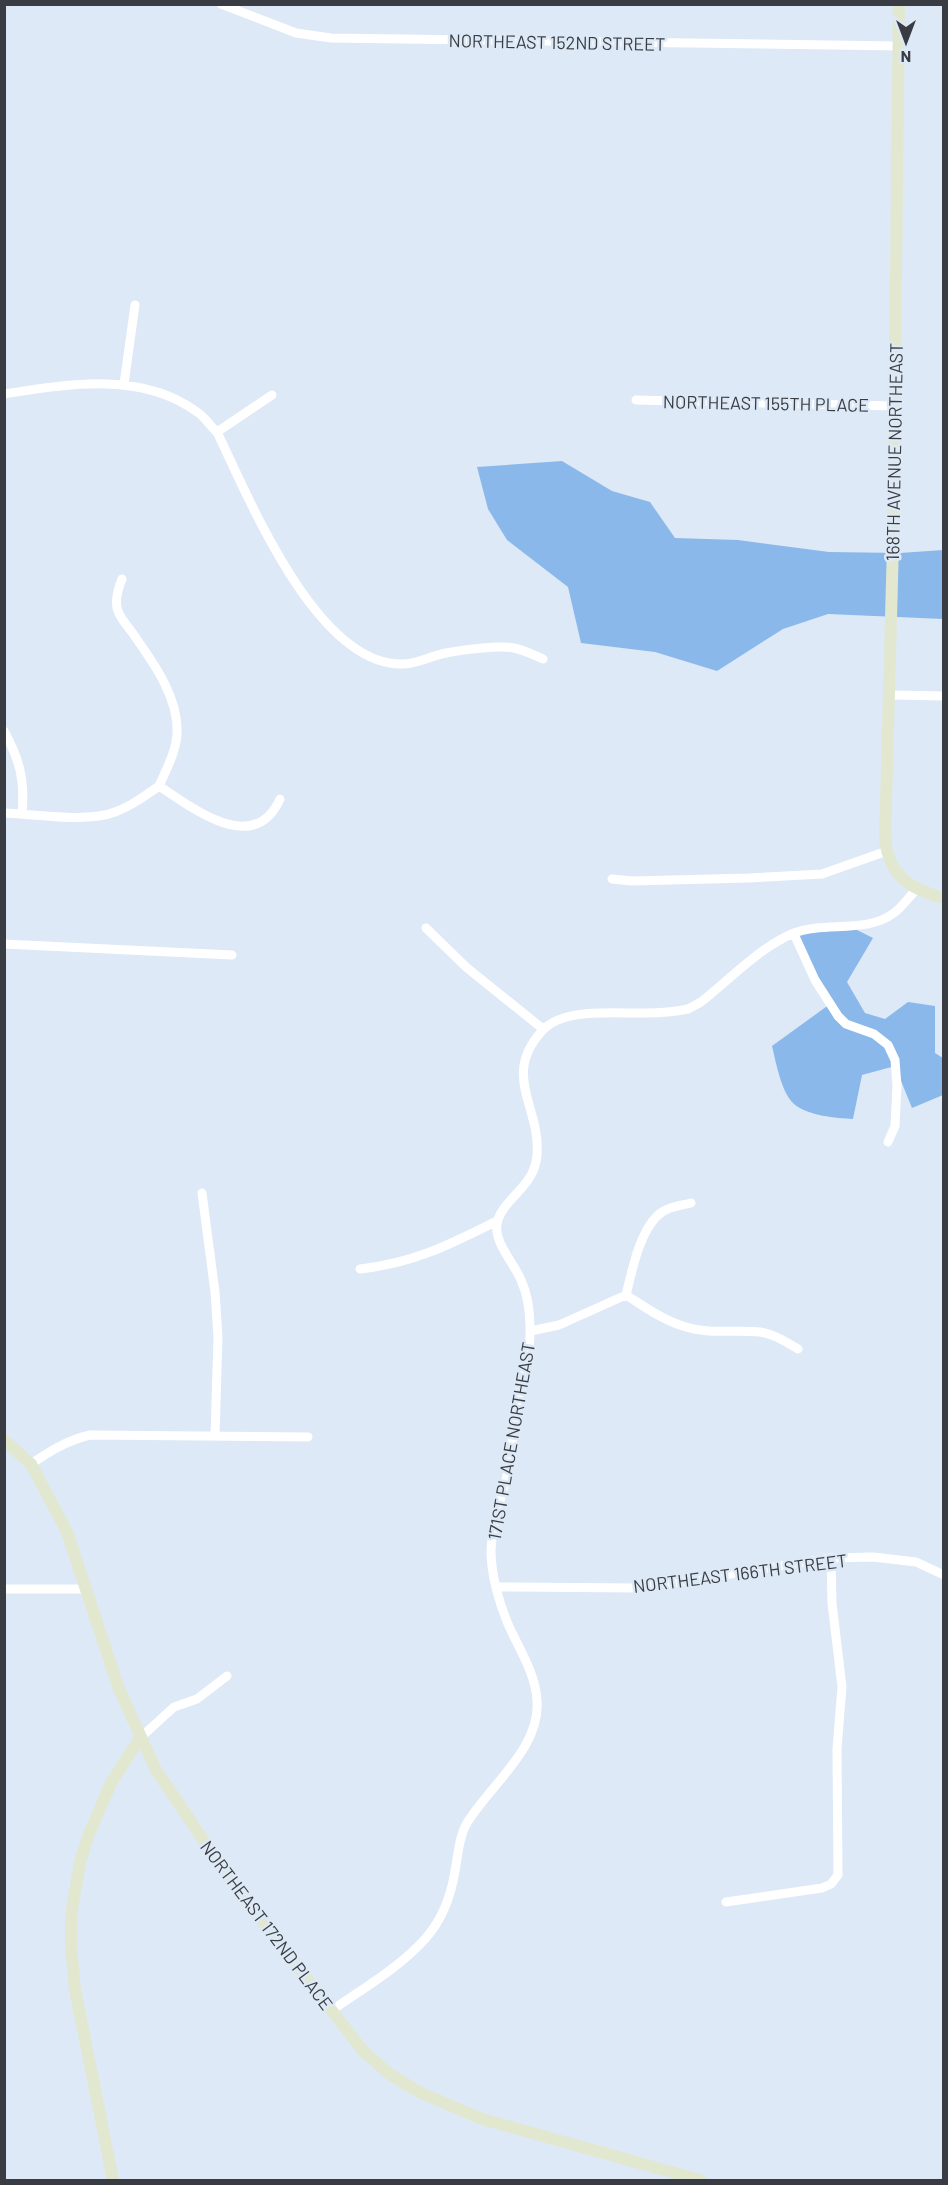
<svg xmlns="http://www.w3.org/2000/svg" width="948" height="2185" viewBox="0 0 948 2185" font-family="Barlow,sans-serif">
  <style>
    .forest { fill: #8bb8ea }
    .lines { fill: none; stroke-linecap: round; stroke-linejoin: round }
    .street { stroke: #fff; stroke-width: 9 }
    .secondary { stroke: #e2e8d0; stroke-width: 12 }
    .labels { text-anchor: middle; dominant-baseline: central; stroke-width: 5; stroke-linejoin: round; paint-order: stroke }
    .street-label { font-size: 18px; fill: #393d43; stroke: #dde9f6 }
  </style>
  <rect width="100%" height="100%" fill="#dde9f6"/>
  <path class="forest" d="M 562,461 L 612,491 L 650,502 L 675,538 L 738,540 L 829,552 L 900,553 L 943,550 L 943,619 L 828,614 L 783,629 L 717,671 L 655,652 L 581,643 L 568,587 L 507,540 L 488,509 L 477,467 Z
    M 847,925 L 873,938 L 847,982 L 865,1013 L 885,1019 L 908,1002 L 935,1006 L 935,1053 L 943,1058 L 943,1095 L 912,1108 L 895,1066 L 862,1075 L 853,1119 C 836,1118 808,1116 794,1104 C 781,1092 776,1062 772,1046 L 830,1004 L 794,934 Z"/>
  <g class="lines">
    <path class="street" d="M 221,4 L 296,33 L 331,38 L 899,46
      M 124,384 L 135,305
      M 4,394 C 68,384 142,371 197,412 C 205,417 210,426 217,432 C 249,498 316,665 402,664 C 418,664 430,656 446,653 C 461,650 499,645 514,648 C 524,650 534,655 543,659
      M 636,400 L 895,406
      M 217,432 L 272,395
      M 122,579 C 118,589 114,601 118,611 C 121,620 131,630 136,638 C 155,665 179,699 177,734 C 176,752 166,770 159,786
      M 890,695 L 944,696
      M 4,731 C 20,760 25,781 22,813
      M 4,813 C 36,814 87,823 115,812 C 131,806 145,796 159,786 C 193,808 254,857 280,799
      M 612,879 L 632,881 L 749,878 L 822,874 L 887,851
      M 426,928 L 466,967 L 543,1029
      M 794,934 L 815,980 L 838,1016 L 846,1024 L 874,1034 L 888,1045 L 895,1060 L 897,1086 L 895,1126 L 888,1142
      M 4,944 L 232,955
      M 202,1193 L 215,1292 L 218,1337 L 215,1436
      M 360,1269 C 414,1263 449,1245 497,1221
      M 626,1295 C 632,1271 639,1234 657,1216 C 666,1207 679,1206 691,1203
      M 531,1331 L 559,1325 L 626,1295 C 645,1307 664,1321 686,1327 C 711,1335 735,1329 760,1332 C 774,1334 786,1342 798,1349
      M 31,1464 C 50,1451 68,1440 90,1435 L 308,1437
      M 497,1587 L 641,1588 L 831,1558 L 873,1557 L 916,1562 L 944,1575
      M 4,1589 L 85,1589
      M 140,1738 L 174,1707 L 197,1699 L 227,1676
      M 726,1902 L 822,1888 L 831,1884 L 838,1875 L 837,1749 L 842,1687 L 832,1603 L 831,1558
      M 331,2011 C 362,1989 399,1968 425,1939 C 442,1920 451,1896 455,1871 C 458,1855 459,1837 467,1823 C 490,1785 541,1748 537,1700 C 535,1672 519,1649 508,1624 C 499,1603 491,1574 491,1551 C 492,1524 501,1498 508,1472 C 513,1451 512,1430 516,1409 C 520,1383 531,1356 530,1329 C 530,1313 528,1295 521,1280 C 514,1263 494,1243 497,1224 C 501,1199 535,1188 537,1155 C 541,1107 501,1076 542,1031 C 563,1007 615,1014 644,1013 C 659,1013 674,1012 688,1009 L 701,1002 C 730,979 760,947 794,933 C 825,921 866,934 894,913 C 902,907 909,897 916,890"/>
    <path class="secondary" d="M 899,4 L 893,544 L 885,840 C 890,877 910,889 944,898
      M 4,1440 L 31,1464 L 67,1532 L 119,1689 L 156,1770 L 234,1885 L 364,2052 L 391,2075 L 419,2092 L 482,2119 L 700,2180
      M 113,2180 L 75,1989 L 71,1946 L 71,1915 L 80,1862 L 89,1834 L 111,1783 L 140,1738"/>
  </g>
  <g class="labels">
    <g class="street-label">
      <text transform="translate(557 42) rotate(1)">NORTHEAST 152ND STREET</text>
      <text transform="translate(766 403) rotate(1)">NORTHEAST 155TH PLACE</text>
      <text transform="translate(894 452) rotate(-89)">168TH AVENUE NORTHEAST</text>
      <text transform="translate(511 1441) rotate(-80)">171ST PLACE NORTHEAST</text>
      <text transform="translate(740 1573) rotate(-7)">NORTHEAST 166TH STREET</text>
      <text transform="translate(267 1925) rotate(53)">NORTHEAST 172ND PLACE</text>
    </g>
  </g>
  <rect width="948" height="2185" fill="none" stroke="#393d43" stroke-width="12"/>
  <g transform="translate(906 42) rotate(180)" stroke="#dde9f6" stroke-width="4.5" paint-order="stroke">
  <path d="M0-4.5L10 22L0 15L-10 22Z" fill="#393d43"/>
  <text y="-9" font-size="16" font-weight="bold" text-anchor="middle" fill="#393d43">N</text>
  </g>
</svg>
